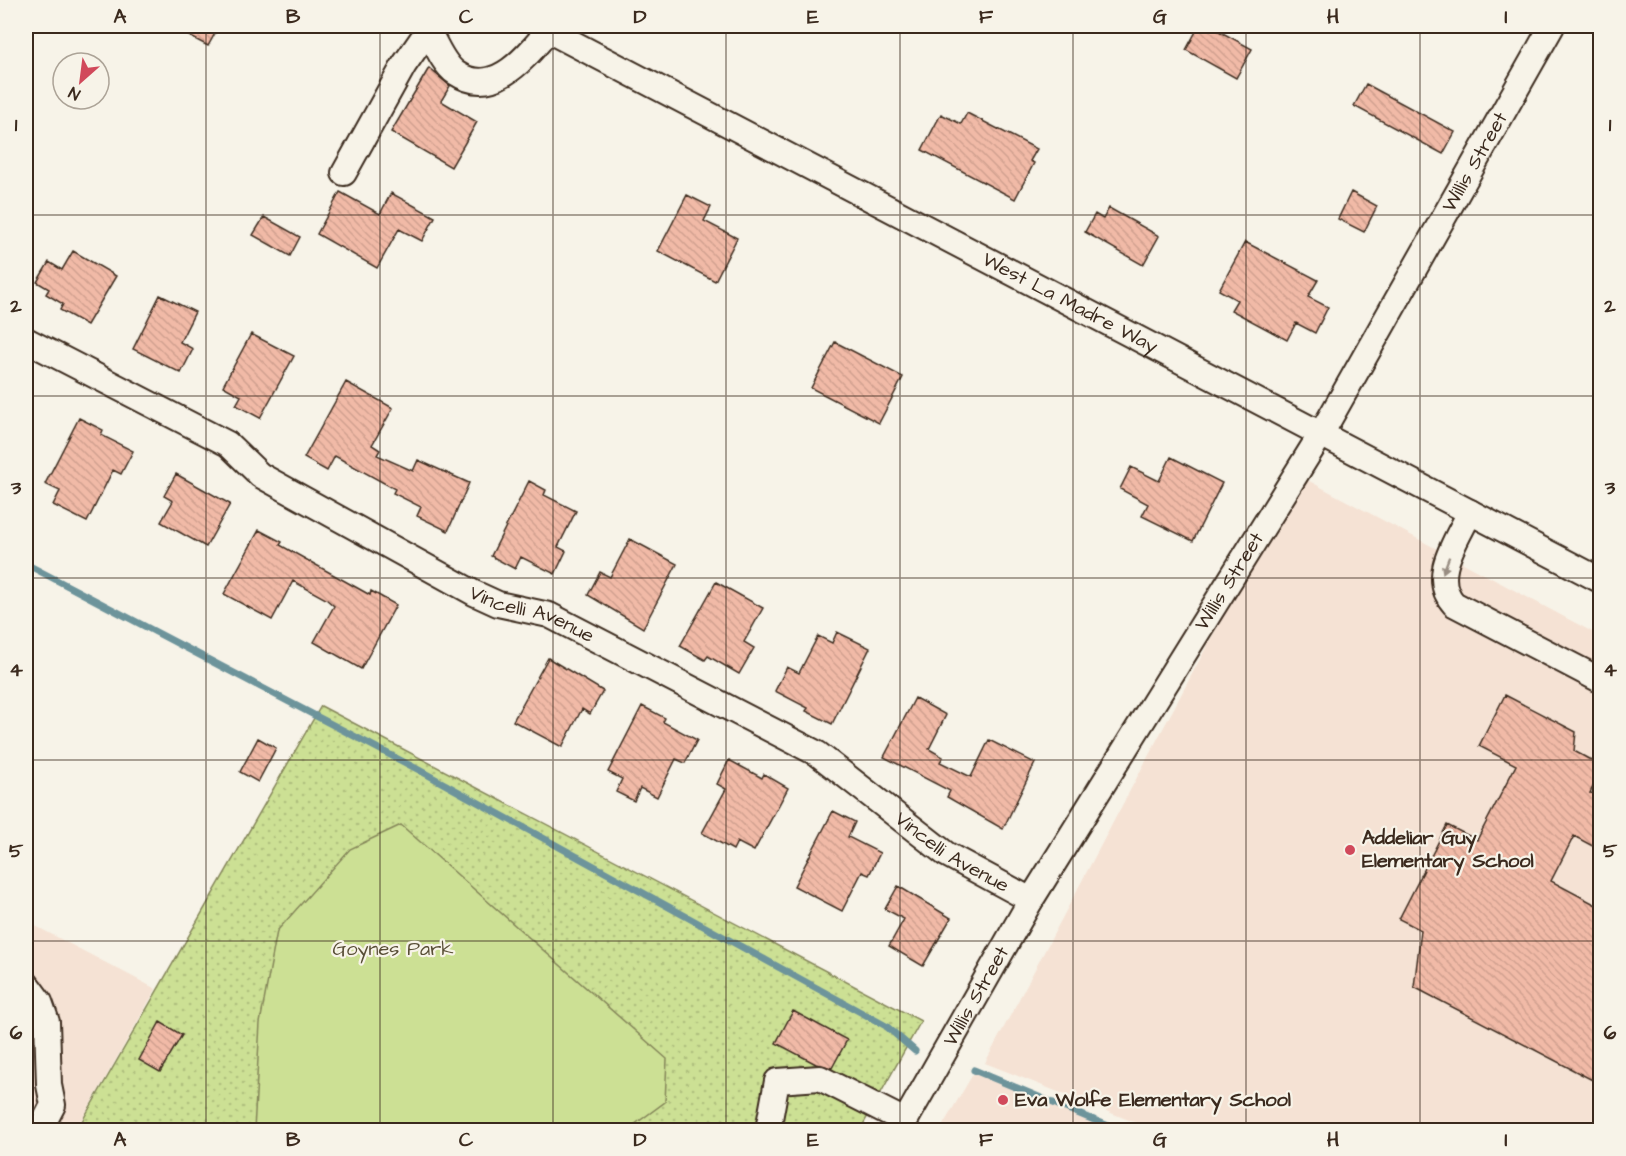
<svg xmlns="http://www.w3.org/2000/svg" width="1626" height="1156" viewBox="0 0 1626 1156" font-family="'Architects Daughter',sans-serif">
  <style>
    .built { fill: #f5e2d4 }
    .grass { fill: url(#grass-dots); stroke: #848559; stroke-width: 1.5 }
    .pitch { fill: #cce094; stroke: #848559; stroke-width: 1.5 }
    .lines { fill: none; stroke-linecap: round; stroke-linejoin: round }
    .stream { stroke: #6d949b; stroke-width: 7 }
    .building { fill: url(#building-back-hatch); stroke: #3b2a1e; stroke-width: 1.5 }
    .minor-casing { stroke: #3b2a1e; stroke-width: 28 }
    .minor { stroke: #f7f3e8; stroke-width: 24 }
    .oneway { fill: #998e83 }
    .grid { fill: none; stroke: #3b2a1e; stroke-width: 1.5; stroke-opacity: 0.55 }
    .poi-dot { fill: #d1495b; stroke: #f7f3e8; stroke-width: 2 }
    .labels { text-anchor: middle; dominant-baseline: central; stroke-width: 4.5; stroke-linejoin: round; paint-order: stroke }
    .street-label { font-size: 20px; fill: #3b2a1e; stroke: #f7f3e8 }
    .poi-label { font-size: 20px; font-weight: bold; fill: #3b2a1e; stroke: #f7f3e8; text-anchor: start }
    .park-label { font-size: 20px; fill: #584e36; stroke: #f7f3e8 }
    .neatline { fill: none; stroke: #3b2a1e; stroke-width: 2 }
    .grid-label { font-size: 20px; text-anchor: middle; font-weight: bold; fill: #3b2a1e }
  </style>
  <defs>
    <pattern id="grass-dots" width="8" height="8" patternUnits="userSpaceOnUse" patternTransform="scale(1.5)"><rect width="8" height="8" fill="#cce094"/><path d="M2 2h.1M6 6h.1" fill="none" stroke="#b0c07f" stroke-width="1.8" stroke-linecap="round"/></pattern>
    <pattern id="building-back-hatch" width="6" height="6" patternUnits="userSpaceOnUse" patternTransform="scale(1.5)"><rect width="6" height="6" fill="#f1baa7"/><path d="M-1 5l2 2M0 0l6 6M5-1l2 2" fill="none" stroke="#d0a08f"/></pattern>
  </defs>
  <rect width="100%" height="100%" fill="#f7f3e8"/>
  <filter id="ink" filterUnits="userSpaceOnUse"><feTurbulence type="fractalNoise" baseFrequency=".0167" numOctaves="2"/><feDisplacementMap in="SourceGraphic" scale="12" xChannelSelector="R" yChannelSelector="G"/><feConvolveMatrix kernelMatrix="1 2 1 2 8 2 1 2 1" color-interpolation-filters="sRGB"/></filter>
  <g filter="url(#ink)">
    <path class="built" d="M 1298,475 L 1600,636 L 1600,1130 L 1154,1130 L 985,1063 Z
      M 26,921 L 156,989 L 76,1130 L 26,1130 Z
      M 976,1069 L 1119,1130 L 940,1130 Z"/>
    <path class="grass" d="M 321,706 L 921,1021 L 860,1130 L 77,1130 Z"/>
    <path class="pitch" d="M 401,825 L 667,1059 L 665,1102 L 627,1130 L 254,1130 L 260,1023 L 277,931 L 350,849 Z"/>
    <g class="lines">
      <path class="stream" d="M 26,564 L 419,770 L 886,1026 L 915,1051
        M 974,1070 L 1118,1130"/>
    </g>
    <path class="building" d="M 170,26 L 219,26 L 208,46 Z
      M 1199,26 L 1210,26 L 1252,49 L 1236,78 L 1186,50 Z
      M 429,68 L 450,86 L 441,101 L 477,122 L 451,167 L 391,132 Z
      M 1366,84 L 1455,132 L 1443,154 L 1354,106 Z
      M 967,113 L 1037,149 L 1030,161 L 1034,163 L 1015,199 L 922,150 L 941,114 L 961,124 Z
      M 340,192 L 380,214 L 391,193 L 435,217 L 422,241 L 399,229 L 377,268 L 317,234 Z
      M 1351,192 L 1377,206 L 1364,232 L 1338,219 Z
      M 687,195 L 711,207 L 704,221 L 737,238 L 715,281 L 658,251 Z
      M 1109,208 L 1159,236 L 1143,265 L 1085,232 L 1095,214 L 1103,219 Z
      M 264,217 L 300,237 L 290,256 L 253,235 Z
      M 1245,242 L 1318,280 L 1308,297 L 1328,307 L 1315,333 L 1296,323 L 1287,340 L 1231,310 L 1237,300 L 1219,290 Z
      M 73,251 L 116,276 L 87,325 L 60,310 L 63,304 L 46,294 L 49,289 L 37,282 L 49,262 L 62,270 Z
      M 160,295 L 195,312 L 180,342 L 193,349 L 181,373 L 133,349 Z
      M 251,334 L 294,356 L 260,418 L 236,405 L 241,396 L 223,386 Z
      M 835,342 L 903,377 L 879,423 L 811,388 Z
      M 346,382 L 393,408 L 372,445 L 380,450 L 377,455 L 413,471 L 418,460 L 469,483 L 448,531 L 417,516 L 421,507 L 393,493 L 395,489 L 335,456 L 327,471 L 304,458 Z
      M 79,418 L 103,430 L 101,435 L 133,451 L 121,474 L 113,470 L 87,522 L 53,505 L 60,491 L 45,484 Z
      M 1171,457 L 1222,483 L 1193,541 L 1142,516 L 1148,504 L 1120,489 L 1131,467 L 1159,481 Z
      M 176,474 L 230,504 L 206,547 L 161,522 L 173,501 L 164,496 Z
      M 529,481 L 546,490 L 544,495 L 576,511 L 558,547 L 566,551 L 555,574 L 521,557 L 515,569 L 491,556 Z
      M 259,530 L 282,542 L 280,545 L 370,595 L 371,591 L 396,605 L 361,669 L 314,642 L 334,606 L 326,599 L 293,581 L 272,620 L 224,594 Z
      M 630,539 L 677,564 L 643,628 L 588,595 L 600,572 L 610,577 Z
      M 716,582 L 763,608 L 744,642 L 754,648 L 739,674 L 708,656 L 705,660 L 680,646 Z
      M 837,632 L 870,648 L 832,724 L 806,711 L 808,708 L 775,691 L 787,667 L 799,673 L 818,636 L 832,643 Z
      M 548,658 L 603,691 L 590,714 L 582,709 L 562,747 L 513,721 Z
      M 1505,695 L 1576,732 L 1574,751 L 1600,765 L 1600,772 L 1590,793 L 1600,794 L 1600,850 L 1574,836 L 1551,881 L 1600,907 L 1600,1084 L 1414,987 L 1421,930 L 1399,919 L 1447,825 L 1477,840 L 1516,765 L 1479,746 Z
      M 915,698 L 946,715 L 929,749 L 943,757 L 940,762 L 971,777 L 989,740 L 1035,763 L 1003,829 L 947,797 L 950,791 L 884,757 Z
      M 642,706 L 665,718 L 663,722 L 697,740 L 685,763 L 676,759 L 657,797 L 640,788 L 634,801 L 616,792 L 622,779 L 608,772 Z
      M 258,738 L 276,748 L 258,782 L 240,772 Z
      M 729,760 L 762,778 L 764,774 L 788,788 L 754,851 L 737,842 L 733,850 L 702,833 L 726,789 L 717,784 Z
      M 833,811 L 855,822 L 848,837 L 880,853 L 869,875 L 862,872 L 842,911 L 794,886 Z
      M 898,886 L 951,918 L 923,966 L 889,946 L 904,919 L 885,909 Z
      M 793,1011 L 847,1040 L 832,1068 L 816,1064 L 776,1043 Z
      M 160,1022 L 182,1035 L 160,1072 L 139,1060 Z"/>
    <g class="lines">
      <g class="minor-casing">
        <g id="minor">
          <path id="s1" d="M 540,26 L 1600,580"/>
          <path d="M 428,30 C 435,43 443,64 456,73 C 495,99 527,55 549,30"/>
          <path d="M 344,173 L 404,65 L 431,26"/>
          <path id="s2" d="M 26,340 L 228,444 L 260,475 L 474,593 L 498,604 L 549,615 L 818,754 L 946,854 L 1031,900"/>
          <path d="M 1470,512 C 1457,540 1429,577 1454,604 L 1600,680"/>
          <path d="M 26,983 L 40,1002 L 47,1022 L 49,1085 L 53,1105 L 40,1130"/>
          <path d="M 768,1130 L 777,1081 L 820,1078 L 905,1121"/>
          <path id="s3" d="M 900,1130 L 1031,900 L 1321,434 L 1552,26"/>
        </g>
      </g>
      <use href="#minor" class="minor"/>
    </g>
    <defs><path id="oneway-solid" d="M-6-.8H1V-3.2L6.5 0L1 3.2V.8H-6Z" transform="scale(1.5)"/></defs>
    <use class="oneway" href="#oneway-solid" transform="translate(1446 565) rotate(111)"/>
  </g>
  <path class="grid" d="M 206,26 L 206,1130M 380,26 L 380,1130M 553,26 L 553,1130M 726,26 L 726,1130M 900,26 L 900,1130M 1073,26 L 1073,1130M 1246,26 L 1246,1130M 1420,26 L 1420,1130M 26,215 L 1600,215M 26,396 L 1600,396M 26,578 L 1600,578M 26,760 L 1600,760M 26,941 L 1600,941"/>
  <g class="poi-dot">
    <circle cx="1350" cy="850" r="6"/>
    <circle cx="1003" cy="1100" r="6"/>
  </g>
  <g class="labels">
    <g class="street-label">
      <text stroke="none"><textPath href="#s3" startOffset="1126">Willis Street</textPath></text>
      <text stroke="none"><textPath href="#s1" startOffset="598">West La Madre Way</textPath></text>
      <text stroke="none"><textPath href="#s3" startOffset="640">Willis Street</textPath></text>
      <text stroke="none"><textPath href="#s2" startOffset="578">Vincelli Avenue</textPath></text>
      <text stroke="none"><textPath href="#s2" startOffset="1064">Vincelli Avenue</textPath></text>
      <text stroke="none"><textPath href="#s3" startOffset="154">Willis Street</textPath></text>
    </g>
    <g class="poi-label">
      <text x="1362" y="838">Addeliar Guy<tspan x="1362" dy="23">Elementary School</tspan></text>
      <text x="1015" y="1100">Eva Wolfe Elementary School</text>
    </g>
    <g class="park-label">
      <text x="393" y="949">Goynes Park</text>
    </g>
  </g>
  <rect width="1626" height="1156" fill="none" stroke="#f7f3e8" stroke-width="66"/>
  <g transform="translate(81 81) rotate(208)"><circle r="28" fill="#f7f3e8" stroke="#aca397" stroke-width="1.5"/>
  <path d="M0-4.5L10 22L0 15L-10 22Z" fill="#d1495b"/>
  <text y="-9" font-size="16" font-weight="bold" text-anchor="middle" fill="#3b2a1e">N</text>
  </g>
  <rect x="33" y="33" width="1560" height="1090" class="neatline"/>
  <g class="grid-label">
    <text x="120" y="23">A</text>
    <text x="293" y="23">B</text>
    <text x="466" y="23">C</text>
    <text x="640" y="23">D</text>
    <text x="813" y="23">E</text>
    <text x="986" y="23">F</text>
    <text x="1160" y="23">G</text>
    <text x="1333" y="23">H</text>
    <text x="1506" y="23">I</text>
    <text x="16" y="131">1</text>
    <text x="1610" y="131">1</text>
    <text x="16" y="312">2</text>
    <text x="1610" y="312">2</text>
    <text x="16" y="494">3</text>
    <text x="1610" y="494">3</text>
    <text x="16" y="676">4</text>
    <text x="1610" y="676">4</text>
    <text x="16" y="857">5</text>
    <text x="1610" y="857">5</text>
    <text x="16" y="1039">6</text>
    <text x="1610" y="1039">6</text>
    <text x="120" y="1146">A</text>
    <text x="293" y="1146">B</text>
    <text x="466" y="1146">C</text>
    <text x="640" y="1146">D</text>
    <text x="813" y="1146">E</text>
    <text x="986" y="1146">F</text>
    <text x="1160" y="1146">G</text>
    <text x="1333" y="1146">H</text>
    <text x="1506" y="1146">I</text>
  </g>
</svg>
